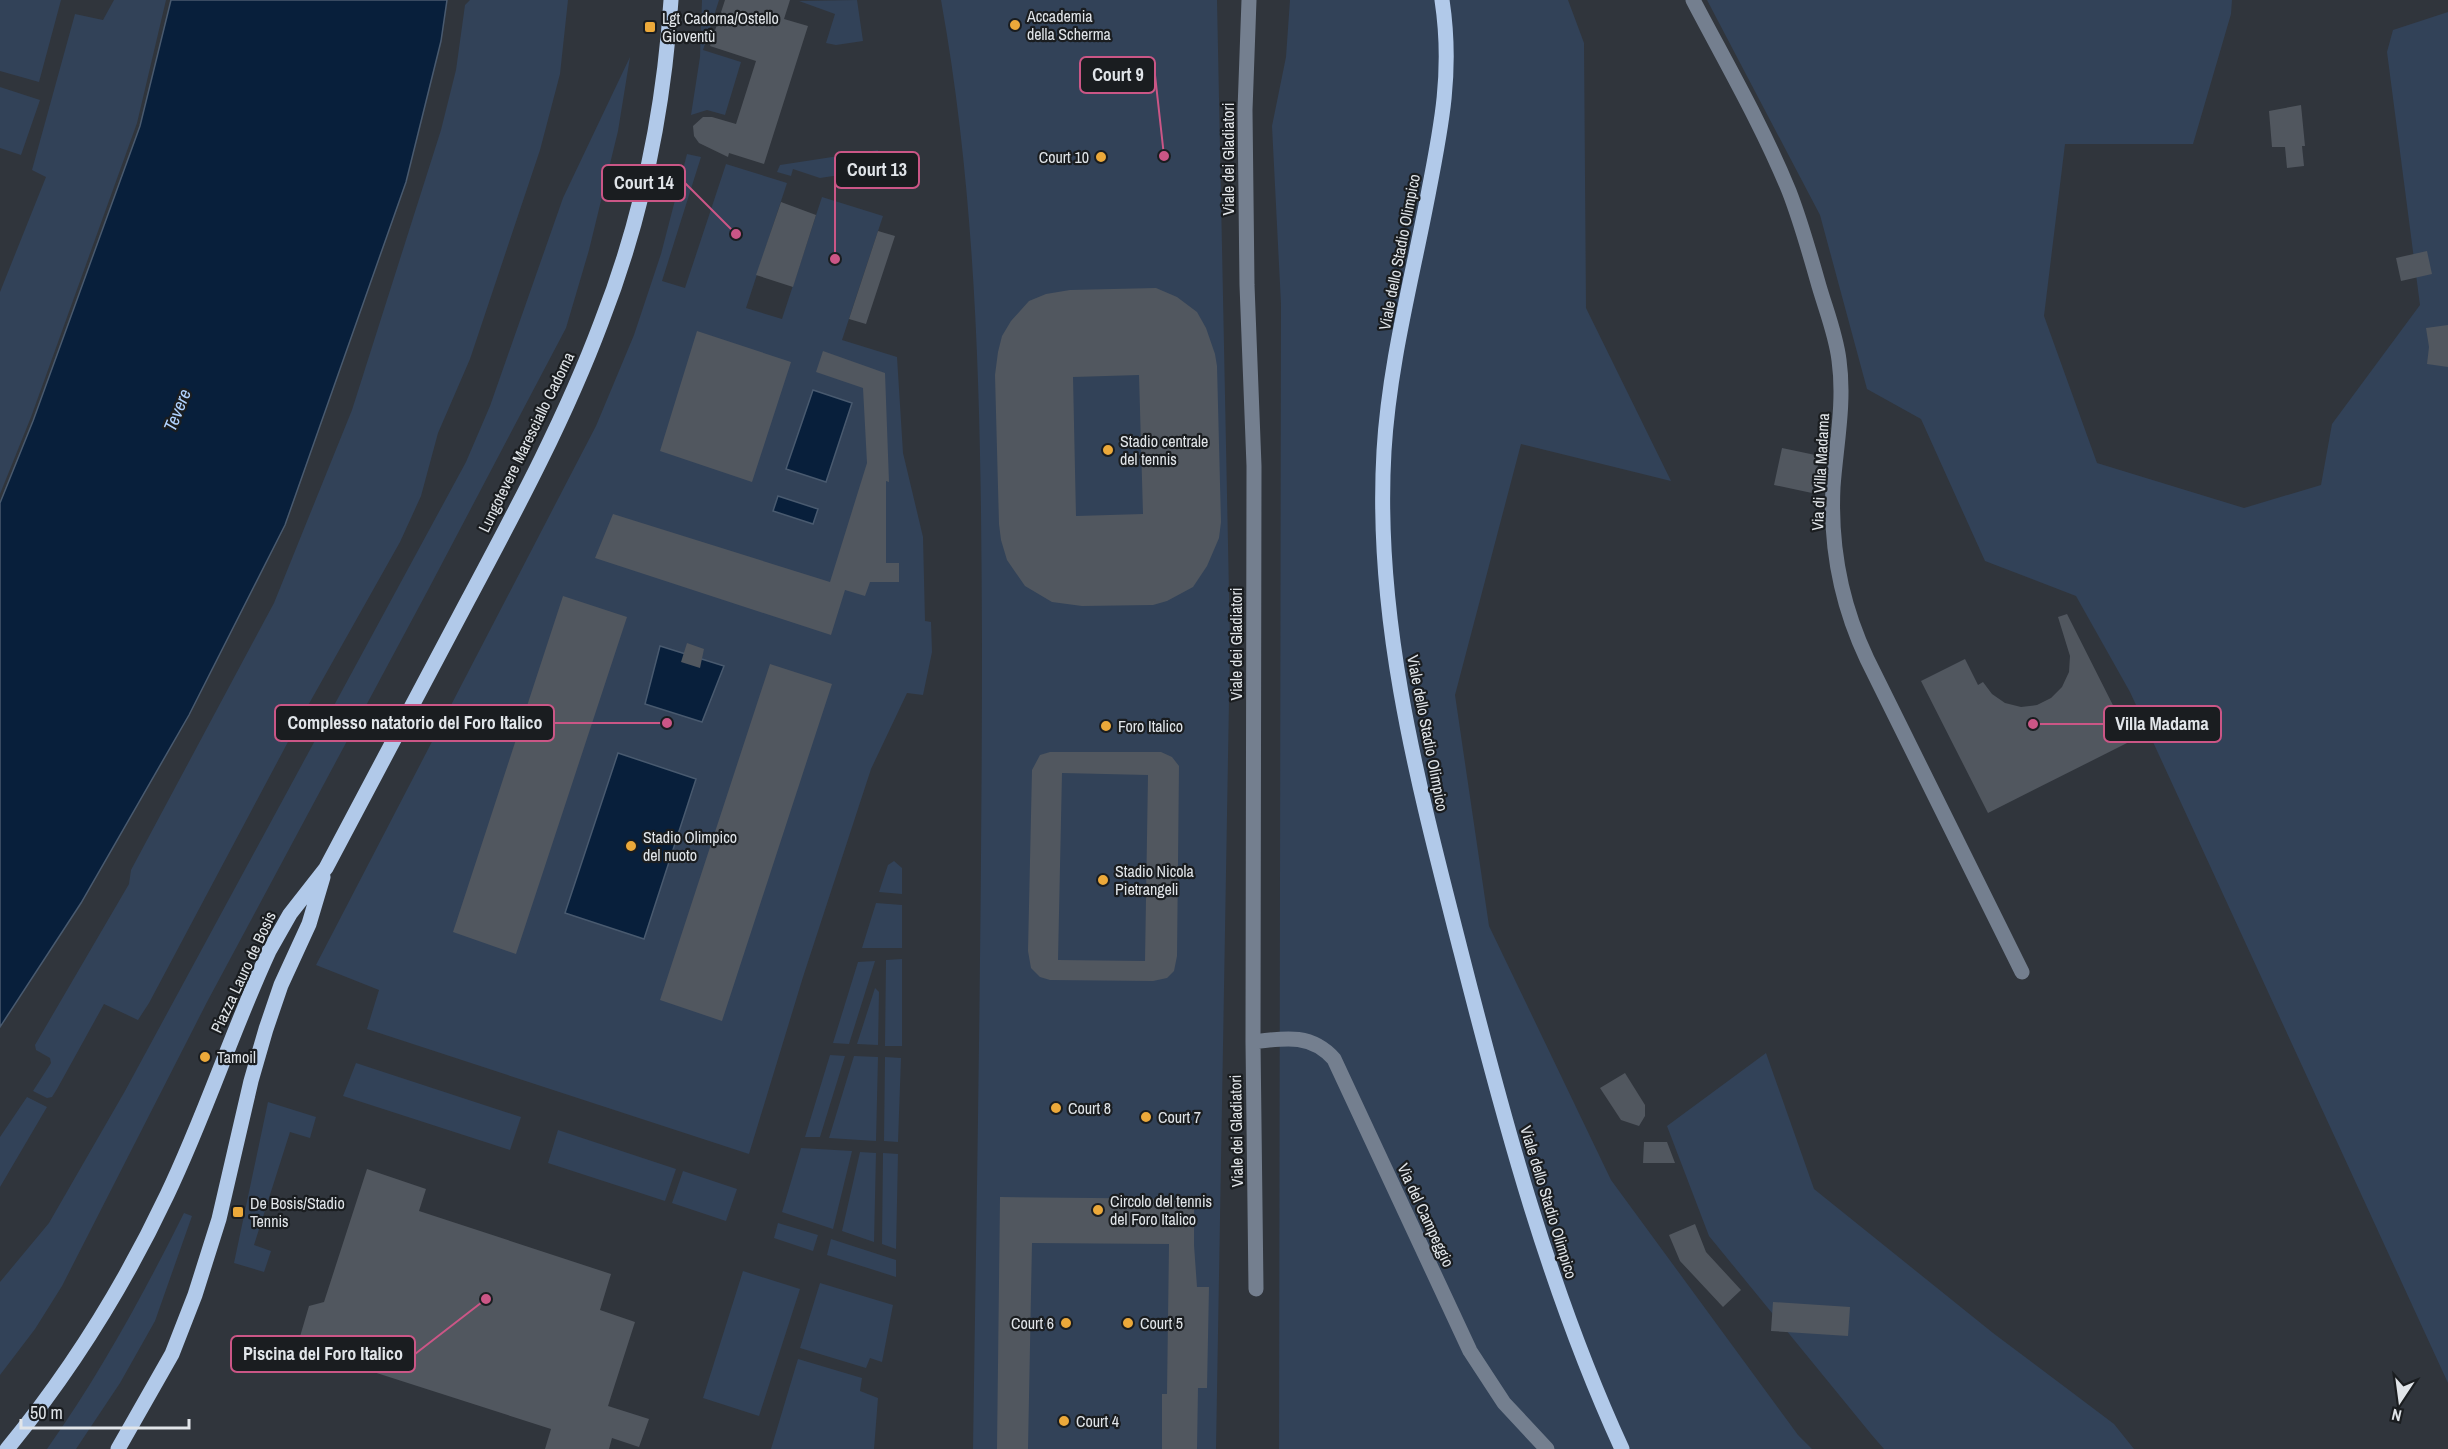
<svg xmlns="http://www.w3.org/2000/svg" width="2448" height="1449" viewBox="0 0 2448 1449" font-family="'Archivo Narrow',sans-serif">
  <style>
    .green { fill: #324258 }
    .water { fill: #081f3b; stroke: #495a6f; stroke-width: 1.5 }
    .building { fill: #51575f; fill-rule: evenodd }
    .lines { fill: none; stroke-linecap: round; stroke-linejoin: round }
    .minor { stroke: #747f8f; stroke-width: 15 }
    .major { stroke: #b1c9e9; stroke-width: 15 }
    .poi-dot { fill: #eca93a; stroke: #1a1d20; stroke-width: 2 }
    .labels { text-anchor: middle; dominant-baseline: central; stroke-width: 4.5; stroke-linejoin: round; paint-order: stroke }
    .poi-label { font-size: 16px; fill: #e1e5e9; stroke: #1a1d20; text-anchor: start }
    .street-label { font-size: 16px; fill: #e1e5e9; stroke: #1a1d20 }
    .water-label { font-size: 18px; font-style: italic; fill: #b0d2fe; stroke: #1a1d20 }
    .leader { fill: none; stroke: #cb5686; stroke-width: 2 }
    .callout-dot { fill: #cb5686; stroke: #1a1d20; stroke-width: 2 }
    .callout { fill: #1a1d20; stroke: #cb5686; stroke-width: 2 }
    .callout-label { font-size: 18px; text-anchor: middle; font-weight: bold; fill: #e1e5e9 }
  </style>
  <rect width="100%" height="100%" fill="#30353c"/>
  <path class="green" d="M 0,0 L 61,0 L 39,82 L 0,71 Z
    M 114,0 L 166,0 L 137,123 L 31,417 L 0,494 L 0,292 L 46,177 L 32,170 L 75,14 L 103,20 Z
    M 470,0 L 568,0 L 560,74 L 540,150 L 470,359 L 438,433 L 421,496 L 400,542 L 297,725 L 149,1003 L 138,1020 L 104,1004 L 57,1089 L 52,1097 L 47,1098 L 33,1091 L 51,1063 L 50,1058 L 36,1050 L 35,1045 L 129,884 L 131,870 L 274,603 L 352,410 L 441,130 L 456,70 L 465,5 Z
    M 702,0 L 719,0 L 703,50 L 741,62 L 725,115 L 707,110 L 691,115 L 700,57 Z
    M 857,0 L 863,41 L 836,45 L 826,43 L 835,14 L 799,1 Z
    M 941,0 L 1217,0 L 1230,643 L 1216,1449 L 973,1449 C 977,1179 982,909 982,640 C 981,426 979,210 941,0 Z
    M 1290,0 L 1568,0 L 1584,43 L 1586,308 L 1671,481 L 1521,444 L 1455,695 L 1489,926 L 1611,1180 L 1798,1435 L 1812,1449 L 1279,1449 L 1281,304 L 1272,126 L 1286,57 Z
    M 1707,0 L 2232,0 L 2231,14 L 2193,144 L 2065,144 L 2044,316 L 2097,463 L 2244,508 L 2321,485 L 2332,424 L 2420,305 L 2387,52 L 2393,30 L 2448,12 L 2448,1383 L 2130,692 L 2076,596 L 1985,561 L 1921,419 L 1867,389 L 1820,215 Z
    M 630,57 L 618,131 L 589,250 L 566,328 L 428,590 L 207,1002 L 62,1286 L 35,1329 L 0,1375 L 0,1282 L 49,1223 L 125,1091 L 466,462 L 490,406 L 563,198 Z
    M 0,87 L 40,100 L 21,155 L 0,148 Z
    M 878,150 L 880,169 L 820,178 L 793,169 L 791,176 L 777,172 L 780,165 Z
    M 687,154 L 701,157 L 662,281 L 685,288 L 726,164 L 787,183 L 746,308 L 782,319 L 822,197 L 883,216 L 842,340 L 897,357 L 903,453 L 923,537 L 925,621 L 931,622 L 932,652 L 923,695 L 907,693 L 871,769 L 803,977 L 749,1154 L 367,1029 L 379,990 L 316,965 L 596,426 L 634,335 L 661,254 Z
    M 894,861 L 902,868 L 902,894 L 879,892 L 888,865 Z
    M 876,903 L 902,905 L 902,948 L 862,948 Z
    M 902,959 L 902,1046 L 885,1046 L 886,960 Z
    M 875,961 L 849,1044 L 833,1043 L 858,962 Z
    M 875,988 L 879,992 L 878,1045 L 857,1044 Z
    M 1766,1053 L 1814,1189 L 1993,1333 L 2114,1424 L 2134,1449 L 1884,1449 L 1871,1434 L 1709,1236 L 1667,1126 Z
    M 830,1055 L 845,1056 L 820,1137 L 805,1137 Z
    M 854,1056 L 878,1057 L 876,1141 L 829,1138 Z
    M 885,1057 L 901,1058 L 898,1142 L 884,1141 Z
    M 356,1063 L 521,1117 L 510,1150 L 343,1096 Z
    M 27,1097 L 47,1107 L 0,1187 L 0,1137 Z
    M 268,1102 L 316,1117 L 310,1138 L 290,1132 L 254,1245 L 271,1251 L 264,1272 L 234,1263 Z
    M 558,1130 L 676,1169 L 665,1201 L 548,1163 Z
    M 801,1148 L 852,1151 L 833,1229 L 782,1212 Z
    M 860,1152 L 876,1153 L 874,1242 L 842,1231 Z
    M 883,1153 L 898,1154 L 896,1249 L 882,1244 Z
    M 683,1171 L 737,1189 L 726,1221 L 672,1203 Z
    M 184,1213 L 192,1216 L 155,1321 L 120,1383 L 76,1449 L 47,1449 C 100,1374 143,1295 184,1213 Z
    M 778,1223 L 818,1235 L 813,1251 L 774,1238 Z
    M 831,1239 L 896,1260 L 896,1277 L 827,1255 Z
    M 743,1271 L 800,1289 L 759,1416 L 703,1398 Z
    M 820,1283 L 893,1305 L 882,1362 L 870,1358 L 866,1368 L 800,1348 Z
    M 798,1359 L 862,1378 L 860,1391 L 878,1398 L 874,1449 L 771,1449 Z"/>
  <path class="water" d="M 171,0 L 447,0 L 441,41 L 406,182 L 285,525 L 189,715 L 81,903 L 0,1027 L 0,503 L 33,421 L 140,126 Z
    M 813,390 L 852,403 L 826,482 L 786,469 Z
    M 778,496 L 818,509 L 813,524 L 773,511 Z
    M 660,646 L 724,666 L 702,722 L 645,704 Z
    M 618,753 L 696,779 L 644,939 L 565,913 Z"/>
  <path class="building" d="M 725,0 L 790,0 L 784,19 L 808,26 L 764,164 L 729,153 L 728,157 L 699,143 L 694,136 L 693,126 L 703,117 L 712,117 L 736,124 L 756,61 L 710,46 Z
    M 2301,105 L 2305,146 L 2302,146 L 2304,166 L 2287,168 L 2285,147 L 2272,147 L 2269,111 Z
    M 781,202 L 816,215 L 793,287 L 756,275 Z
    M 878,231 L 895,236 L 866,324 L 849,319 Z
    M 2427,251 L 2432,274 L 2401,281 L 2396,258 Z
    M 1156,288 L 1177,297 L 1197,312 L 1206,328 L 1215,354 L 1217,366 L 1221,522 L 1219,538 L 1207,566 L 1193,587 L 1167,601 L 1153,605 L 1082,606 L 1052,602 L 1025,586 L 1007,560 L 1001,540 L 999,524 L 995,375 L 998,352 L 1002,336 L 1011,321 L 1029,301 L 1046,294 L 1070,290 ZM 1139,375 L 1143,514 L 1076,516 L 1073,377 Z
    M 2448,325 L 2448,367 L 2427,364 L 2429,347 L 2426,328 Z
    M 697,331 L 791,362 L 752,482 L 660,451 Z
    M 823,351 L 885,373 L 889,482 L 886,481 L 886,563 L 899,563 L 899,582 L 870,582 L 865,596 L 845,590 L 831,635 L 595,558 L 613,514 L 830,582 L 867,463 L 863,388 L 816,372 Z
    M 1782,448 L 1820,456 L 1812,493 L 1774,485 Z
    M 563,596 L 627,617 L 516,954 L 453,932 Z
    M 2067,614 L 2131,741 L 1988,813 L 1921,681 L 1965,659 L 1978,685 L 1983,682 L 1992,694 L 2005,703 L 2021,707 L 2037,705 L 2051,698 L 2062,687 L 2069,672 L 2070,656 L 2058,617 Z
    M 687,643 L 704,649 L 700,668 L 681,662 Z
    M 770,664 L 832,684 L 722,1021 L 660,1000 Z
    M 1050,752 L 1161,752 L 1172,757 L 1179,766 L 1177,956 L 1174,971 L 1167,978 L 1153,981 L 1050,980 L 1040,977 L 1031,968 L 1028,951 L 1032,770 L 1040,755 ZM 1062,773 L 1148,775 L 1145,961 L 1058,960 Z
    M 1625,1073 L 1645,1105 L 1645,1116 L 1639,1126 L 1621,1120 L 1600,1088 Z
    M 1644,1142 L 1667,1142 L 1675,1163 L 1643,1163 Z
    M 367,1169 L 426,1189 L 419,1211 L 611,1274 L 600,1310 L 635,1322 L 608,1406 L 649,1419 L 639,1447 L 612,1438 L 609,1449 L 545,1449 L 551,1429 L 333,1359 L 336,1350 L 299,1340 L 309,1306 L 324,1302 Z
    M 1000,1197 L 1194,1199 L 1194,1245 L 1197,1287 L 1209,1287 L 1207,1388 L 1198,1388 L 1197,1449 L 1162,1449 L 1162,1394 L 1167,1394 L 1169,1244 L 1032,1243 L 1028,1449 L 997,1449 Z
    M 1695,1224 L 1706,1252 L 1741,1290 L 1723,1307 L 1680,1261 L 1669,1235 Z
    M 1773,1302 L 1850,1307 L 1848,1336 L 1771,1331 Z"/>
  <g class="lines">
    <path class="minor" d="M 1249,0 L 1245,110 L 1247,285 L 1254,466 L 1253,1042 L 1256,1289
      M 1693,0 C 1726,63 1762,125 1789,191 C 1801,222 1810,254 1819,286 C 1826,310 1836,335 1839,360 C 1845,403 1836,445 1833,487 C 1830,548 1841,604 1867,659 L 2022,972
      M 1253,1042 C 1284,1038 1311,1033 1334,1059 L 1470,1351 L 1504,1403 L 1547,1449"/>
    <path class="major" d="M 1442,0 C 1453,72 1441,129 1427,200 C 1411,283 1389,366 1384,451 C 1374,622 1419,787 1461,952 C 1504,1121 1549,1290 1622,1449
      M 7,1449 C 71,1371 124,1286 167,1195 C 205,1116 232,1031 269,951 L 290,914 L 326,868 C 373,779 421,690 468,600 C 516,510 565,419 601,323 C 641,221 664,109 671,0
      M 118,1449 L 172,1354 L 195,1295 L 219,1219 L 251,1081 L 266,1029 L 281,985 L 309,924 L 323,877"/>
  </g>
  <g class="poi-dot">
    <circle cx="1015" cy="25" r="6"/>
    <rect x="644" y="21" width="12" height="12" rx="3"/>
    <circle cx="1101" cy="157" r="6"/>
    <circle cx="1108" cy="450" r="6"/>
    <circle cx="1106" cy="726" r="6"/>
    <circle cx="631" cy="846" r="6"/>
    <circle cx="1103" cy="880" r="6"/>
    <circle cx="205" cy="1057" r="6"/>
    <circle cx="1056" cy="1108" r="6"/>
    <circle cx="1146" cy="1117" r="6"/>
    <circle cx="1098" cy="1210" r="6"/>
    <rect x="232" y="1206" width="12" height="12" rx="3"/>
    <circle cx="1066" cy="1323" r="6"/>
    <circle cx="1128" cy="1323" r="6"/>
    <circle cx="1064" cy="1421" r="6"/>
  </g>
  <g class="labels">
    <g class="poi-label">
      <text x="1027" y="16">Accademia<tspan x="1027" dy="18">della Scherma</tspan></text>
      <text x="662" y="18">Lgt Cadorna/Ostello<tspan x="662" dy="18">Gioventù</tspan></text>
      <text x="1089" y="157" text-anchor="end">Court 10</text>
      <text x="1120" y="441">Stadio centrale<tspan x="1120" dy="18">del tennis</tspan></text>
      <text x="1118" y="726">Foro Italico</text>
      <text x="643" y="837">Stadio Olimpico<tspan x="643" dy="18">del nuoto</tspan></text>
      <text x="1115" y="871">Stadio Nicola<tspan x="1115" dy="18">Pietrangeli</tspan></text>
      <text x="217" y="1057">Tamoil</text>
      <text x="1068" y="1108">Court 8</text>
      <text x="1158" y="1117">Court 7</text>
      <text x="1110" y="1201">Circolo del tennis<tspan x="1110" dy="18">del Foro Italico</tspan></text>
      <text x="250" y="1203">De Bosis/Stadio<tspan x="250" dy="18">Tennis</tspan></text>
      <text x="1054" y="1323" text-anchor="end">Court 6</text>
      <text x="1140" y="1323">Court 5</text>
      <text x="1076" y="1421">Court 4</text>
    </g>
    <g class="street-label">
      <text transform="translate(1228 159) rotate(-90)">Viale dei Gladiatori</text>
      <text transform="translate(1399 252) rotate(-79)">Viale dello Stadio Olimpico</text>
      <text transform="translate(526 442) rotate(-64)">Lungotevere Maresciallo Cadorna</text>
      <text transform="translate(1820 472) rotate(-87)">Via di Villa Madama</text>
      <text transform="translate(1236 644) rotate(-90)">Viale dei Gladiatori</text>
      <text transform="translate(1428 733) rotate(79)">Viale dello Stadio Olimpico</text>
      <text transform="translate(243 972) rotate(-65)">Piazza Lauro de Bosis</text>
      <text transform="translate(1236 1131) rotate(-91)">Viale dei Gladiatori</text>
      <text transform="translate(1549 1202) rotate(73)">Viale dello Stadio Olimpico</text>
      <text transform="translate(1426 1215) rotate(65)">Via del Campeggio</text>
    </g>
    <g class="water-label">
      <text transform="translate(177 410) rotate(-68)">Tevere</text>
    </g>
  </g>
  <path class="leader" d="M1164 156L1155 75M835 259L835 170M736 234L685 183M667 723L554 723M2033 724L2104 724M486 1299L415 1354"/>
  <g class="callout-dot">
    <circle cx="1164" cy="156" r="6"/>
    <circle cx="835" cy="259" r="6"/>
    <circle cx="736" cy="234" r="6"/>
    <circle cx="667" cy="723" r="6"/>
    <circle cx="2033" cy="724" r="6"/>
    <circle cx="486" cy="1299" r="6"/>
  </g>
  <g class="callout">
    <rect x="1080" y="57" width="75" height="36" rx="6"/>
    <rect x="835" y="152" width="84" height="36" rx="6"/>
    <rect x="602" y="165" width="83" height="36" rx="6"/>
    <rect x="275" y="705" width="279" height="36" rx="6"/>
    <rect x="2104" y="706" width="117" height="36" rx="6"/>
    <rect x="231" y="1336" width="184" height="36" rx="6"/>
  </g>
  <g class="callout-label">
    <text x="1118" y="81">Court 9</text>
    <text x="877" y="176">Court 13</text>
    <text x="644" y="189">Court 14</text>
    <text x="415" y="729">Complesso natatorio del Foro Italico</text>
    <text x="2162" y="730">Villa Madama</text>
    <text x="323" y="1360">Piscina del Foro Italico</text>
  </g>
  <g transform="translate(2400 1401) rotate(193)" stroke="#1a1d20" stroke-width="4.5" paint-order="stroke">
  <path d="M0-4.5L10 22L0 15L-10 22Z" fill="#e1e5e9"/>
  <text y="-9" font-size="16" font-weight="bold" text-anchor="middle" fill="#e1e5e9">N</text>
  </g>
  <path d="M21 1419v9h168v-9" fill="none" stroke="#e1e5e9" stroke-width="3"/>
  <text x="30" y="1419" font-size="18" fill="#e1e5e9" stroke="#1a1d20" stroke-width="4.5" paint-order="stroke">50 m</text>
</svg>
